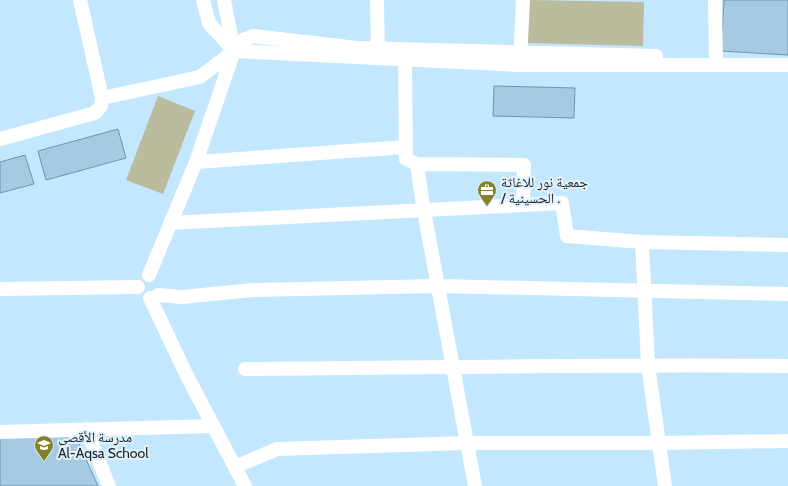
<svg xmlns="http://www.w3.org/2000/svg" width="788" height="486" viewBox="0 0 788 486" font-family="Cabin,'Noto Naskh Arabic',sans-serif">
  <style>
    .green { fill: #bbbb9e }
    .building { fill: #a5cae1; stroke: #7194a9 }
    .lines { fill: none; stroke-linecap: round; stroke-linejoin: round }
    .minor { stroke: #fff; stroke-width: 14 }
    .labels { text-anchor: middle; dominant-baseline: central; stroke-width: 4; stroke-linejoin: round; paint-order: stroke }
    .poi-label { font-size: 14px; fill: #14222b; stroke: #e2f1fa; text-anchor: start }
  </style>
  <rect width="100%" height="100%" fill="#c2e7fe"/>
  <path class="green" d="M 527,0 L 644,2 L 643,46 L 526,43 Z
    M 158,96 L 195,111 L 163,194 L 126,180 Z"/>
  <path class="building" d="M 724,0 L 788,0 L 788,55 L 721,51 Z
    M 494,86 L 575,88 L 574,118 L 493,116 Z
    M 118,129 L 126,158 L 46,180 L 38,151 Z
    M 25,155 L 34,184 L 0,193 L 0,162 Z
    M 75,435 L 98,486 L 0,486 L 0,438 Z"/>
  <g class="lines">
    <path class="minor" d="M 203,0 L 209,23 L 234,51 L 243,40 L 253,36 L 357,48 L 656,56
      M 377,0 L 378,58
      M 715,0 L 716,65
      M 405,60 L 406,159 L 417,164 L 423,206 L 475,486
      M 520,62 L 523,0
      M 102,98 L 200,77 L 234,51 L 519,65 L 788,65
      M 0,139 L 95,113 L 101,106 L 102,98 L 80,0
      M 196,162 L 406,147
      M 417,164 L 524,165 L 523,205
      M 170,223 L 562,203 L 567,236 L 642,242 L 788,245
      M 642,242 L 648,365 L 665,486
      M 149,275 L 196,162 L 234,51 L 224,0
      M 0,289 L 138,287
      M 158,295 L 182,297 L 253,290 L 437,286 L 788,294
      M 150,298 L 187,376 L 245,486
      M 245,369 C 426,368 607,364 788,366
      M 86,429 L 109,486
      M 0,432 L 213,426
      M 235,467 L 277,449 L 467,443 L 659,443 L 788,441"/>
  </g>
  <defs>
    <g id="office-pin" transform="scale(1)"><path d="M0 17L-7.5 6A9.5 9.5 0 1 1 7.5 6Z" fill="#858129" stroke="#e2f1fa"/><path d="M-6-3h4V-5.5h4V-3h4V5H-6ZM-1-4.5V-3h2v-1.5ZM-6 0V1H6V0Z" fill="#fff"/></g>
    <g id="school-pin" transform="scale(1)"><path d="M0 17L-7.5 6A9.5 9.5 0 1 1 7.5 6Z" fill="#858129" stroke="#e2f1fa"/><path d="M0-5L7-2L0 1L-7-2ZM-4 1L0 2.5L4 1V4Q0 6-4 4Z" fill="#fff"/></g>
  </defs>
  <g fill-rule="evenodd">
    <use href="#office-pin" x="487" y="190"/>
    <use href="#school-pin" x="44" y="445"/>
  </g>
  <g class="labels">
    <g class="poi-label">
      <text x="501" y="182">جمعية نور للاغاثة<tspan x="501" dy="16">/ الحسينية .</tspan></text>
      <text x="58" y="437">مدرسة الأقصى<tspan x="58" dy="16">Al-Aqsa School</tspan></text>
    </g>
  </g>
</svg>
